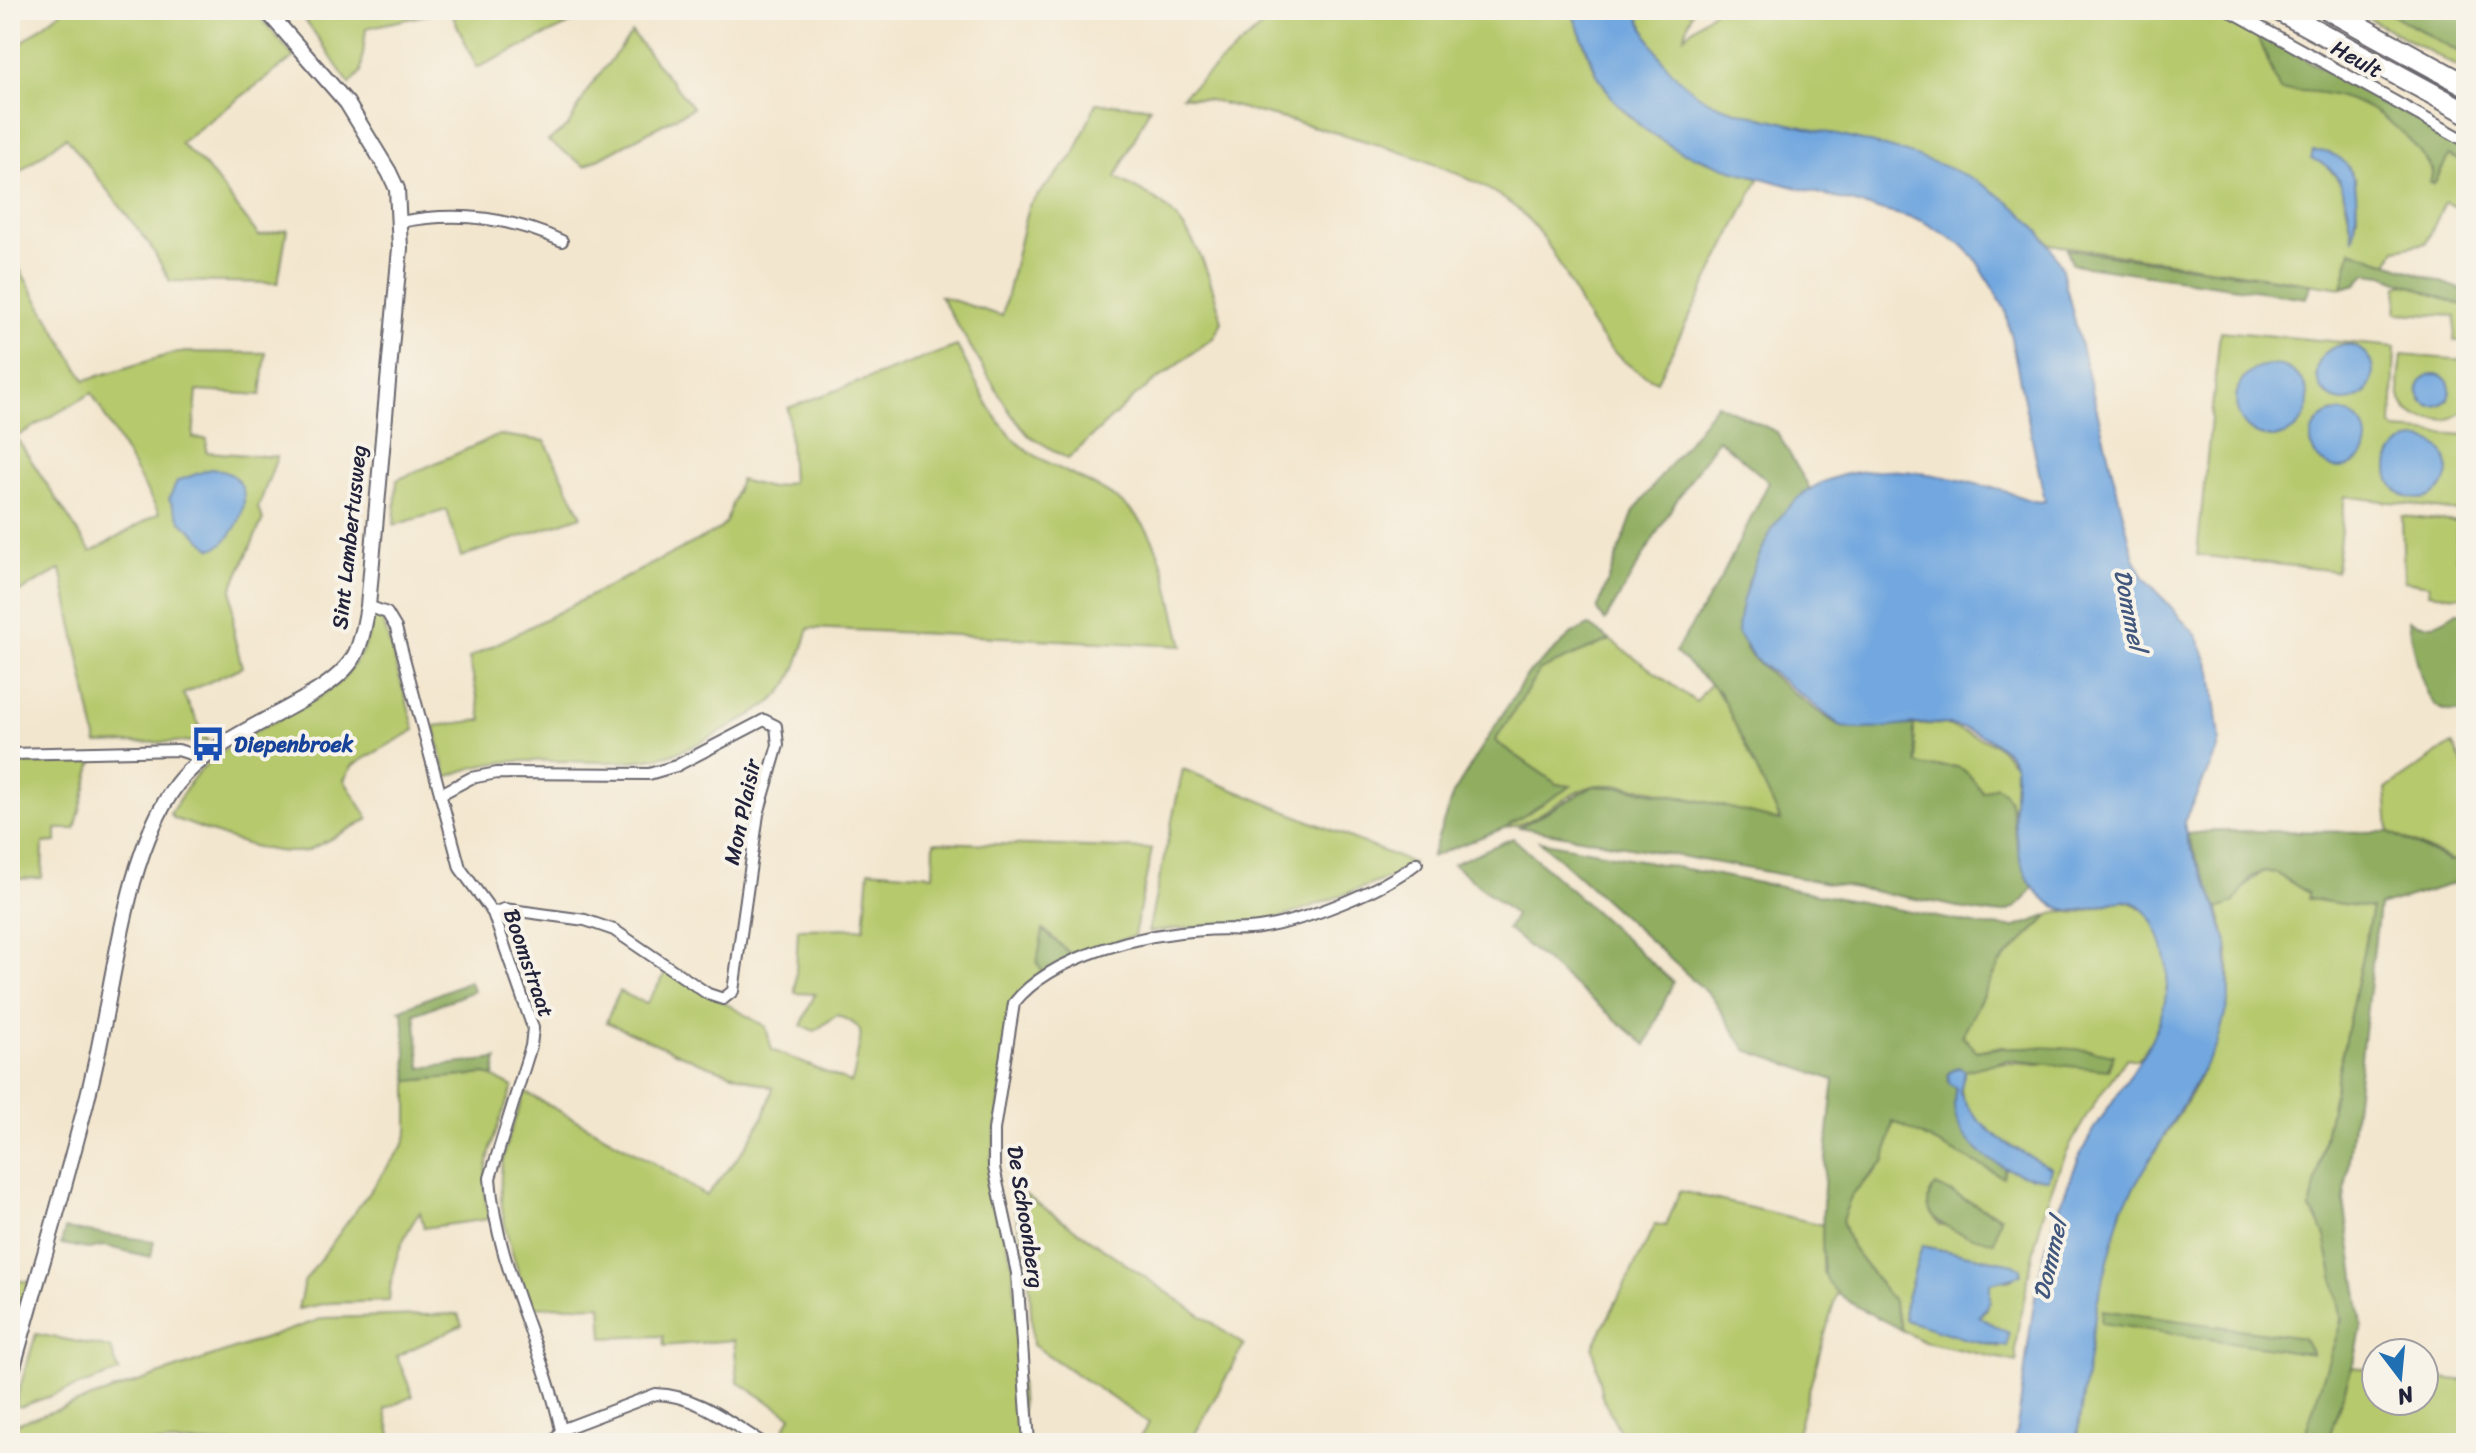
<svg xmlns="http://www.w3.org/2000/svg" width="2476" height="1453" viewBox="0 0 2476 1453" font-family="Sriracha,sans-serif">
  <style>
    .green { fill: #b6c96d; stroke: #6c7654; stroke-width: 2; fill-rule: evenodd }
    .forest { fill: #90ad60; stroke: #59684e; stroke-width: 2 }
    .water { fill: #72a7df; stroke: #4a648d; stroke-width: 2 }
    .lines { fill: none; stroke-linecap: round; stroke-linejoin: round }
    .street-casing { stroke: #6b676e; stroke-width: 14 }
    .secondary-casing { stroke: #6b676e; stroke-width: 18 }
    .highway-casing { stroke: #6b676e; stroke-width: 24 }
    .street { stroke: #fff; stroke-width: 10 }
    .secondary { stroke: #fff; stroke-width: 14 }
    .highway { stroke: #fff; stroke-width: 20 }
    .labels { text-anchor: middle; dominant-baseline: central; stroke-width: 8; stroke-linejoin: round; paint-order: stroke }
    .street-label { font-size: 22px; fill: #22223b; stroke: #f7f3e8 }
    .transit-label { font-size: 22px; font-weight: bold; fill: #164399; stroke: #f7f3e8; text-anchor: start }
    .water-label { font-size: 24px; font-style: italic; fill: #42577d; stroke: #f7f3e8 }
  </style>
  <rect width="100%" height="100%" fill="#f7f3e8"/>
  <filter id="ink" filterUnits="userSpaceOnUse"><feTurbulence type="fractalNoise" baseFrequency=".0125" numOctaves="2"/><feDisplacementMap in="SourceGraphic" scale="16" xChannelSelector="R" yChannelSelector="G"/><feConvolveMatrix kernelMatrix="1 2 1 2 8 2 1 2 1" color-interpolation-filters="sRGB"/></filter>
  <filter id="wash" filterUnits="userSpaceOnUse"><feTurbulence type="fractalNoise" baseFrequency=".006" numOctaves="4" result="noise"/><feDisplacementMap in="SourceGraphic" scale="32" xChannelSelector="R" yChannelSelector="G"/><feGaussianBlur stdDeviation="1.8" result="paint"/><feColorMatrix in="noise" values="0 0 0 0 0 0 0 0 0 0 0 0 0 0 0 0 0 1.4 0 .05"/><feComposite in="paint" operator="in"/></filter>
  <g filter="url(#wash)">
    <rect width="100%" height="100%" fill="#f3e6ce"/>
    <path class="green" d="M 63,10 L 254,10 L 294,57 L 180,143 L 208,169 L 259,236 L 287,229 L 278,283 L 170,281 L 150,245 L 66,137 L 10,179 L 10,52 Z
      M 296,10 L 599,10 L 477,68 L 450,10 L 366,28 L 361,72 L 350,84 C 330,59 318,33 296,10 Z
      M 1281,10 L 1571,10 C 1580,31 1587,54 1597,74 C 1630,136 1695,162 1760,177 L 1657,381 C 1576,345 1581,276 1527,218 C 1471,158 1292,122 1209,100 L 1182,96 Z
      M 1636,10 L 1693,10 L 1684,36 L 1715,10 L 2217,10 L 2257,33 L 2280,91 C 2299,90 2318,88 2336,93 C 2374,105 2430,141 2434,183 L 2449,155 L 2466,164 L 2466,211 L 2445,202 L 2426,243 L 2396,249 L 2388,263 L 2351,250 L 2342,288 L 2050,244 C 1978,160 1891,148 1788,124 C 1759,116 1721,111 1696,93 C 1666,72 1649,43 1636,10 ZM 2324,162 L 2355,179 L 2357,216 L 2353,237 L 2342,185 Z
      M 2353,10 L 2384,10 L 2466,56 L 2466,71 Z
      M 632,33 L 693,108 L 585,166 L 548,141 L 568,126 L 589,88 Z
      M 1096,103 L 1150,107 L 1116,177 C 1131,187 1150,194 1164,206 C 1198,234 1212,282 1222,322 L 1214,337 L 1134,397 L 1068,459 L 1028,435 L 1011,414 L 940,296 L 1002,316 L 1028,206 L 1074,155 Z
      M 10,253 L 85,380 L 178,352 L 266,353 L 261,395 L 197,391 L 193,438 L 207,439 L 206,452 L 277,457 L 258,508 L 263,519 L 232,588 L 234,636 L 242,667 L 183,694 L 208,741 L 97,744 L 61,569 L 10,597 ZM 92,393 L 159,513 L 91,552 L 16,437 Z
      M 2406,284 L 2466,307 L 2466,341 L 2454,341 L 2456,316 L 2396,313 L 2398,286 Z
      M 2220,331 L 2395,347 L 2392,425 L 2395,430 L 2466,435 L 2466,512 L 2345,496 L 2336,571 L 2197,555 Z
      M 957,346 C 976,380 993,424 1024,448 C 1060,475 1116,486 1143,524 C 1167,556 1172,608 1183,646 L 809,628 C 790,690 789,695 730,727 C 709,738 687,751 664,756 C 591,773 518,745 447,777 L 434,726 L 482,720 L 469,658 L 720,529 L 726,522 L 740,480 L 770,488 L 792,482 L 788,408 Z
      M 2466,353 L 2464,411 C 2452,420 2444,421 2429,419 C 2391,415 2399,383 2402,355 L 2465,360 ZM 2435,374 L 2443,377 L 2448,399 L 2441,405 L 2422,401 L 2418,394 L 2423,378 Z
      M 499,435 L 545,441 L 582,516 L 461,557 L 447,510 L 394,525 L 397,480 Z
      M 2402,516 L 2457,522 L 2456,558 L 2466,559 L 2466,597 L 2428,593 L 2429,585 L 2404,581 Z
      M 374,612 L 381,614 L 415,730 L 353,765 L 344,780 L 369,819 L 307,851 C 263,857 215,832 175,819 L 170,814 C 181,797 191,777 207,764 C 270,707 359,711 374,612 Z
      M 1610,640 L 1696,702 L 1711,683 L 1738,723 L 1781,822 C 1745,812 1625,778 1593,786 C 1561,795 1538,823 1504,828 L 1569,786 L 1557,784 L 1495,741 L 1540,670 Z
      M 1944,724 L 1997,745 L 2015,765 L 2014,812 L 2003,790 L 1983,792 C 1977,787 1973,778 1966,772 C 1952,759 1931,773 1917,763 L 1913,725 Z
      M 2452,744 L 2466,770 L 2466,859 L 2456,862 L 2389,832 L 2386,789 Z
      M 93,761 L 75,829 L 56,829 L 56,842 L 43,843 L 42,878 L 10,879 L 10,764 Z
      M 1183,769 L 1412,863 L 1394,876 L 1280,918 L 1148,932 Z
      M 934,842 L 1152,849 L 1134,936 L 1073,956 L 1047,932 L 1043,973 L 1015,1001 L 991,1161 L 995,1197 L 1013,1266 L 1024,1443 L 786,1443 L 778,1441 L 791,1416 L 738,1382 L 734,1340 L 664,1346 L 663,1336 L 603,1338 L 601,1305 L 531,1307 C 513,1259 491,1202 505,1151 C 510,1131 518,1111 525,1092 L 651,1161 L 706,1196 C 734,1163 763,1131 773,1088 L 698,1062 L 606,1022 L 619,991 L 646,1004 L 668,970 L 766,1027 L 772,1050 L 851,1083 C 856,1072 855,1067 857,1056 C 862,1031 866,1027 837,1015 L 815,1031 L 801,1026 L 815,994 L 795,993 L 798,929 L 864,928 L 869,870 L 933,875 Z
      M 2264,871 L 2276,873 L 2308,893 L 2308,899 L 2372,908 L 2310,1210 C 2323,1224 2327,1242 2332,1261 C 2336,1279 2343,1298 2341,1317 C 2339,1351 2313,1408 2302,1443 L 2076,1443 C 2087,1365 2095,1285 2122,1210 C 2129,1189 2143,1170 2155,1152 C 2204,1073 2253,1006 2218,909 C 2239,901 2244,881 2264,871 Z
      M 2118,901 C 2174,902 2174,991 2158,1028 C 2153,1039 2145,1051 2137,1060 L 2127,1058 C 2064,1139 2041,1200 2024,1300 C 2020,1320 2013,1342 2017,1362 L 1924,1342 L 1902,1330 L 1893,1301 L 1850,1245 L 1842,1220 L 1852,1194 L 1877,1170 L 1894,1121 L 2003,1176 L 2005,1166 L 2044,1179 L 2051,1168 C 2021,1152 1942,1114 1965,1071 C 1992,1056 2014,1066 2042,1064 C 2058,1062 2076,1054 2092,1050 L 1998,1047 L 1976,1051 L 1962,1035 L 1999,964 L 2050,915 L 2059,911 L 2078,913 ZM 1936,1186 L 2000,1216 L 1940,1225 L 1931,1213 ZM 1922,1246 L 2013,1264 L 2012,1279 L 1989,1283 L 1986,1309 L 1979,1317 L 1999,1347 L 1905,1320 L 1904,1308 Z
      M 487,1074 L 513,1087 C 496,1131 477,1171 489,1219 L 424,1228 L 420,1212 C 400,1239 391,1268 389,1301 L 328,1303 L 298,1309 L 304,1282 L 404,1144 L 408,1131 L 408,1081 Z
      M 1008,1183 L 1244,1345 L 1190,1443 L 1136,1443 L 1149,1423 L 1033,1345 L 1028,1261 Z
      M 1680,1191 L 1823,1225 L 1823,1273 L 1837,1292 L 1794,1443 L 1626,1443 L 1602,1397 L 1593,1347 L 1656,1224 L 1666,1226 Z
      M 10,1280 L 31,1282 L 10,1353 Z
      M 458,1314 L 462,1325 L 397,1356 L 413,1396 L 385,1409 L 393,1443 L 10,1443 L 10,1426 L 324,1318 Z
      M 36,1334 L 111,1348 L 119,1372 L 20,1407 L 15,1404 Z
      M 2352,1367 L 2376,1370 L 2376,1401 L 2424,1401 L 2424,1376 L 2466,1381 L 2466,1443 L 2327,1443 Z"/>
    <path class="forest" d="M 2384,10 L 2466,10 L 2466,56 L 2460,52 Z
      M 2257,33 L 2466,147 L 2466,164 L 2449,155 L 2434,184 L 2430,183 L 2433,170 C 2394,112 2348,88 2280,91 Z
      M 2067,249 L 2311,284 L 2306,298 L 2079,265 L 2072,264 Z
      M 2351,250 L 2466,291 L 2466,307 L 2383,275 L 2366,273 L 2357,284 L 2342,288 Z
      M 1717,404 L 1777,432 L 1811,491 C 1773,511 1724,609 1747,650 C 1756,666 1823,717 1842,727 L 1913,725 L 1917,763 C 1932,773 1952,759 1966,772 C 1973,778 1977,786 1983,792 L 1996,786 C 2018,799 2011,825 2017,845 C 2021,859 2028,873 2033,887 C 2011,929 1977,910 1938,903 L 1519,827 L 1594,786 L 1628,788 L 1711,803 L 1781,821 L 1720,693 L 1675,652 L 1721,578 L 1769,482 L 1718,439 L 1674,504 L 1605,621 L 1597,610 L 1634,511 Z
      M 2457,612 L 2466,612 L 2466,713 C 2458,712 2448,712 2441,709 C 2421,701 2412,640 2409,620 C 2430,629 2439,624 2457,612 Z
      M 1589,625 L 1610,640 L 1540,670 L 1495,741 L 1557,784 L 1571,786 L 1504,828 L 1431,857 L 1453,794 L 1527,675 L 1572,634 Z
      M 2216,831 L 2389,832 L 2449,861 L 2466,859 L 2466,880 L 2379,906 L 2344,1201 L 2362,1325 L 2356,1354 L 2327,1443 L 2302,1443 L 2342,1319 L 2325,1237 L 2318,1219 L 2310,1210 L 2372,908 L 2308,899 L 2308,893 L 2276,873 L 2264,871 L 2251,877 L 2234,903 L 2218,909 L 2186,834 Z
      M 1513,838 L 1673,982 L 1646,1045 L 1507,929 L 1515,915 L 1453,864 Z
      M 1540,841 L 1984,926 L 2016,927 L 2050,915 L 1999,964 L 1962,1036 L 1976,1051 C 2009,1044 2081,1047 2114,1055 L 2108,1070 L 2007,1060 L 1965,1071 L 1958,1067 L 1948,1073 L 1949,1083 L 1956,1088 C 1960,1127 1965,1152 2005,1166 L 2003,1177 L 1893,1121 L 1885,1161 L 1852,1194 L 1842,1220 L 1850,1245 L 1893,1301 L 1902,1330 C 1880,1318 1845,1304 1829,1284 C 1813,1264 1830,1111 1834,1080 L 1746,1050 L 1711,996 Z
      M 1043,930 L 1073,956 L 1043,973 L 1037,963 Z
      M 469,981 L 474,991 L 415,1014 L 421,1068 L 497,1059 L 494,1077 L 486,1074 L 408,1081 L 403,1012 L 399,1010 Z
      M 1936,1185 L 2000,1217 L 1994,1242 C 1970,1238 1906,1221 1936,1185 Z
      M 65,1229 L 154,1241 L 151,1257 L 104,1246 L 88,1249 L 61,1244 Z
      M 2102,1310 L 2303,1338 L 2312,1354 L 2101,1323 Z"/>
    <path class="water" d="M 1571,10 L 1636,10 C 1649,43 1666,72 1696,93 C 1719,110 1754,115 1782,122 C 1880,147 2013,163 2061,266 L 2134,558 L 2144,577 L 2197,636 L 2212,671 L 2220,740 L 2217,752 L 2184,821 L 2187,841 L 2214,899 L 2227,943 L 2229,999 L 2217,1045 L 2122,1208 L 2097,1303 L 2076,1443 L 2014,1443 C 2024,1391 2027,1338 2037,1287 C 2045,1243 2061,1201 2078,1160 C 2101,1107 2154,1057 2165,1001 C 2171,973 2165,938 2148,914 C 2120,874 2079,943 2035,889 C 2016,865 2014,826 2014,796 C 2014,787 2017,774 2015,766 C 2008,742 1966,727 1944,724 C 1910,720 1875,734 1842,727 L 1755,659 L 1738,634 C 1738,600 1756,560 1772,530 C 1821,443 1926,471 2004,491 C 2017,494 2032,504 2045,501 L 2005,309 L 1975,258 L 1961,244 L 1922,221 L 1735,171 L 1679,151 L 1644,129 L 1613,99 L 1597,74 Z
      M 2313,151 C 2364,150 2359,205 2353,240 C 2348,209 2347,168 2311,159 Z
      M2317 373a28 28 0 1 1 56 0a28 28 0 1 1-56 0Z
      M2236 401a36 36 0 1 1 72 0a36 36 0 1 1-72 0Z
      M2418 390a16 16 0 1 1 32 0a16 16 0 1 1-32 0Z
      M2311 440a28 28 0 1 1 56 0a28 28 0 1 1-56 0Z
      M2388 469a30 30 0 1 1 60 0a30 30 0 1 1-60 0Z
      M 210,469 C 271,473 236,544 212,549 L 181,521 L 169,499 L 177,481 Z
      M 1958,1067 L 1965,1071 L 1960,1092 C 1976,1130 2016,1150 2051,1168 L 2048,1179 C 2003,1176 1942,1141 1956,1088 L 1949,1083 L 1948,1074 Z
      M 1922,1246 L 2014,1264 L 2021,1269 L 2021,1275 L 1990,1283 L 1990,1301 L 1979,1317 L 2009,1333 L 2007,1347 L 1966,1339 L 1905,1320 L 1904,1308 Z"/>
  </g>
  <g filter="url(#ink)">
    <g class="lines">
      <g class="street-casing">
        <path id="street" d="M 2229,10 L 2466,141
          M 400,222 C 457,211 510,217 562,241
          M 368,606 L 387,613 L 396,628 L 460,868 L 493,913 L 533,1028 L 531,1046 L 490,1178 C 496,1267 543,1345 561,1430 L 553,1443
          M 10,754 L 178,750 L 200,757
          M 441,794 L 471,778 L 497,773 L 649,774 L 676,766 L 764,720 L 776,726 L 778,745 L 758,814 L 733,991 L 723,999 L 708,994 L 614,930 L 585,920 L 504,909 L 493,913
          M 561,1430 L 656,1394 C 696,1395 729,1422 763,1443
          M 1029,1443 L 1017,1273 L 994,1168 L 994,1130 L 1014,1003 C 1052,955 1145,933 1204,930 C 1223,928 1241,931 1259,928 C 1305,921 1381,891 1417,863"/>
      </g>
      <g class="secondary-casing">
        <path id="secondary" d="M 10,1378 C 37,1278 68,1179 92,1079 C 114,990 123,856 177,784 C 221,726 332,703 356,653 C 363,638 365,622 368,606 L 400,248 L 397,189 L 389,172 L 347,103 L 266,10"/>
      </g>
      <g class="highway-casing">
        <path id="highway" d="M 2278,10 L 2466,112
          M 2329,10 L 2466,85"/>
      </g>
      <use href="#street" class="street"/>
      <use href="#secondary" class="secondary"/>
      <use href="#highway" class="highway"/>
    </g>
  </g>
  <defs>
    <g id="bus-bare" transform="scale(2.76)"><path d="M-5-6H5V4H4V6H2V4H-2V6H-4V4H-5ZM-3.5-4V0h7V-4ZM-3.5 1.2v1.5H-2V1.2ZM2 1.2v1.5H3.5V1.2Z" fill="#1a4fb4" stroke="#f7f3e8" stroke-width="2.5" paint-order="stroke"/></g>
  </defs>
  <g fill-rule="evenodd">
    <use href="#bus-bare" x="208" y="744"/>
  </g>
  <g class="labels">
    <g class="street-label">
      <text transform="translate(2357 59) rotate(29)">Heult</text>
      <text transform="translate(349 537) rotate(-84)">Sint Lambertusweg</text>
      <text transform="translate(742 812) rotate(-78)">Mon Plaisir</text>
      <text transform="translate(529 963) rotate(71)">Boomstraat</text>
      <text transform="translate(1026 1217) rotate(81)">De Schoonberg</text>
    </g>
    <g class="transit-label">
      <text x="234" y="744">Diepenbroek</text>
    </g>
    <g class="water-label">
      <text transform="translate(2130 610) rotate(79)">Dommel</text>
      <text transform="translate(2050 1259) rotate(-77)">Dommel</text>
    </g>
  </g>
  <rect width="2476" height="1453" fill="none" stroke="#f7f3e8" stroke-width="40"/>
  <g transform="translate(2400 1377) rotate(164)"><circle r="38" fill="#f7f3e8" stroke="#a29fa3" stroke-width="2"/>
  <path d="M0-6L14 30L0 20L-14 30Z" fill="#1f6fb2"/>
  <text y="-12" font-size="22" font-weight="bold" text-anchor="middle" fill="#22223b">N</text>
  </g>
</svg>
